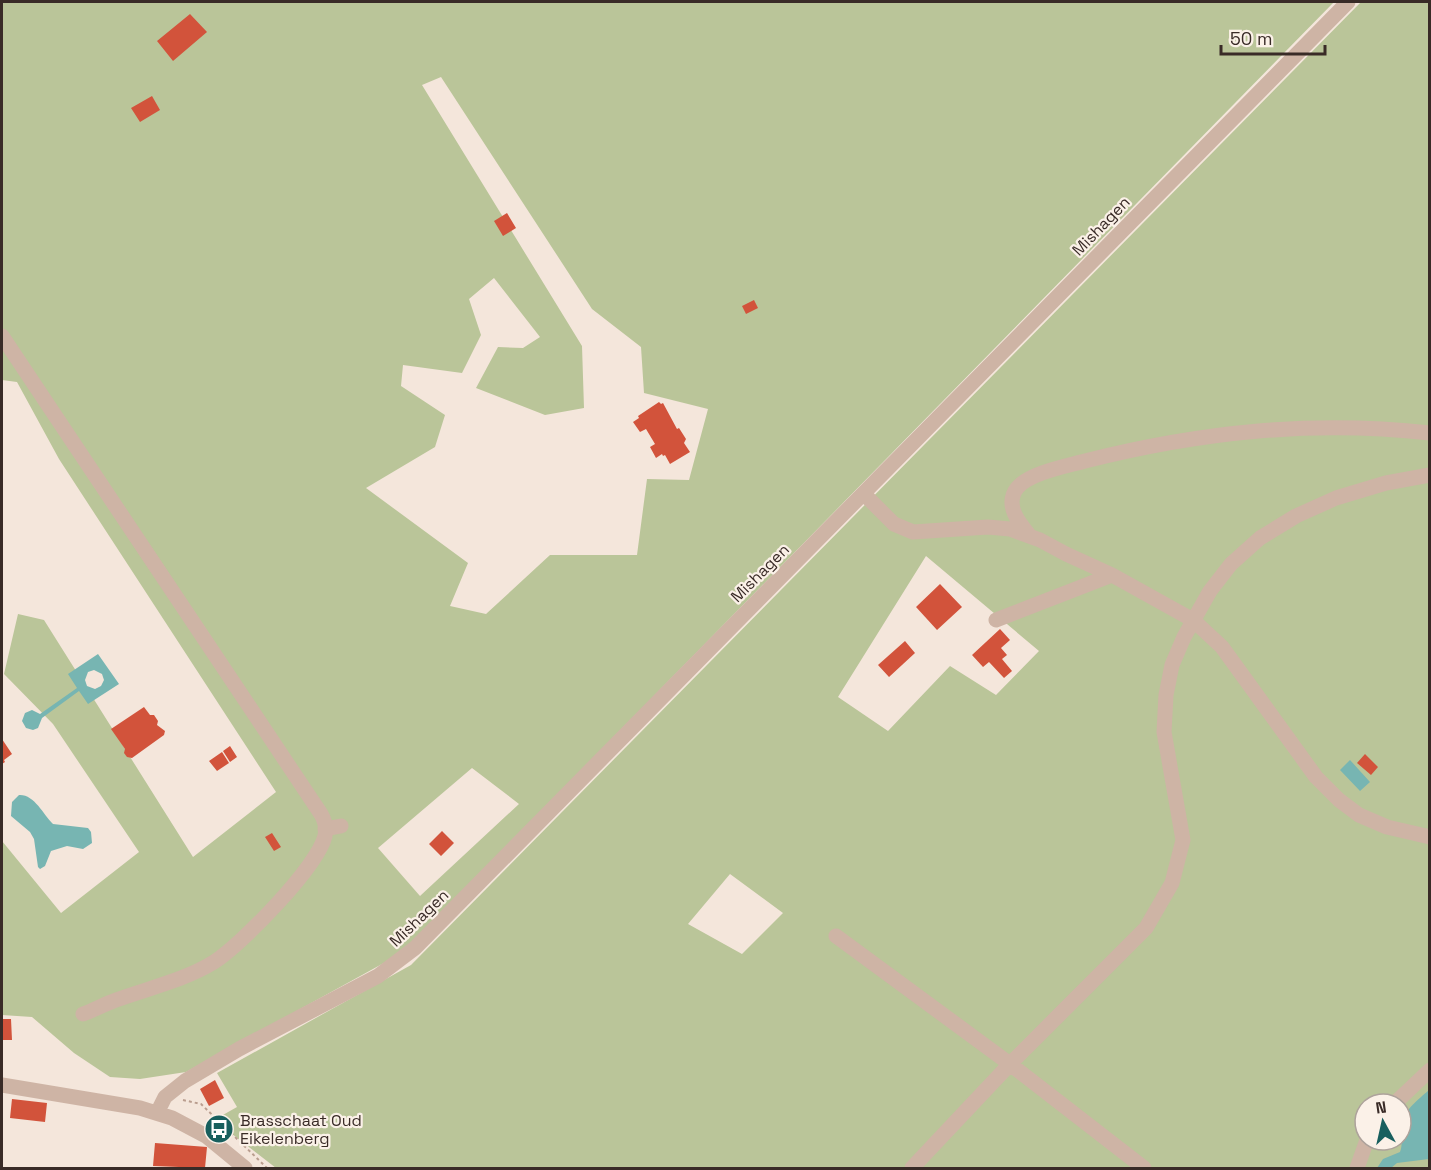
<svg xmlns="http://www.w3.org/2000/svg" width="1431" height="1170" viewBox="0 0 1431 1170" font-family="'Space Grotesk',sans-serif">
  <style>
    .green { fill: #bac599; fill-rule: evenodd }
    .water { fill: #77b5b2; fill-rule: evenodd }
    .building { fill: #d2533b }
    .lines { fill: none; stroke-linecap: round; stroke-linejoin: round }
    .path { stroke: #ba9e8f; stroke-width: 2; stroke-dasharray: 3 3; stroke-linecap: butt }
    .minor { stroke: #ceb4a5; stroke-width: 15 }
    .labels { text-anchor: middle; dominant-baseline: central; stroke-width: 4.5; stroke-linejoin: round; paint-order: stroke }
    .street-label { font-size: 16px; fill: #392b27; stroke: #fbf1e8 }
    .poi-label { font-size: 16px; fill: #392b27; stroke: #fbf1e8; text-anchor: start }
  </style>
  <rect width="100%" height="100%" fill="#f4e6db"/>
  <path class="green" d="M 2,2 L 1334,2 L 402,953 L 186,1072 L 140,1079 L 110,1077 L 74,1053 L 32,1017 L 2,1015 L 2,841 L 61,913 L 139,852 L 53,724 L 4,674 L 18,614 L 44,620 L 193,857 L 276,792 L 59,459 L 17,382 L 2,380 ZM 441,77 L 592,309 L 641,347 L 644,393 L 708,409 L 689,480 L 647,479 L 637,555 L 550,555 L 486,614 L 450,606 L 468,563 L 366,488 L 435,447 L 445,415 L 401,386 L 403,365 L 462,373 L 481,335 L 469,299 L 494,278 L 540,337 L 523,348 L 498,347 L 476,388 L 545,415 L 584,408 L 582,346 L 422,85 ZM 472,768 L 519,804 L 420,896 L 378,848 Z
    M 1361,2 L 1429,2 L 1429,1168 L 276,1168 L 214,1120 L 237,1107 L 217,1073 L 411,965 ZM 926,556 L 1039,651 L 996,695 L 950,666 L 888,731 L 838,697 ZM 730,874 L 783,913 L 742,954 L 688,924 ZM 1365,1104 L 1401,1104 L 1401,1140 L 1365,1140 Z"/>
  <path class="water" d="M 98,654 L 119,684 L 88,704 L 79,691 L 42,718 L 38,728 L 33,730 L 26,728 L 22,721 L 25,713 L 32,710 L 40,714 L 77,688 L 68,674 ZM 94,670 L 102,674 L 104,680 L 101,686 L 95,689 L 87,686 L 85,680 L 88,672 Z
    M 1350,760 L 1370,782 L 1360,791 L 1340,770 Z
    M 19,795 C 34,794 43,814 53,824 L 88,828 L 91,832 L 92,843 L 83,849 L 67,846 L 51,851 L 45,866 L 40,869 L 38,867 L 34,839 L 30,832 L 11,816 L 12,802 Z
    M 1429,1090 L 1429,1159 L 1397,1163 L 1391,1168 L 1377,1168 L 1383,1159 L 1400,1152 C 1403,1144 1401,1136 1401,1128 C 1401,1112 1418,1100 1429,1090 Z"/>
  <path class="building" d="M 190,14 L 207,32 L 173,61 L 157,41 Z
    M 152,96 L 160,110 L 140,122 L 131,108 Z
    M 507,213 L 516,228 L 503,236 L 494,221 Z
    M 754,300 L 758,308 L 746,314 L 742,306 Z
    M 659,402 L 661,404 L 663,403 L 677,429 L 679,428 L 686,439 L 684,443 L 690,452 L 670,464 L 665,455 L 663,456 L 662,454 L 656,458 L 650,447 L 655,444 L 646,429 L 640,432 L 633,422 L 639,418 L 638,416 Z
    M 940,584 L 962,607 L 937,630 L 916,607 Z
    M 1000,629 L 1010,640 L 1001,648 L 1007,655 L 1002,659 L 1012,671 L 1004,678 L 989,662 L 983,667 L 972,655 Z
    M 905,641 L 915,653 L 889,677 L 878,665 Z
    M 144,707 L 150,715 L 154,715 L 158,721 L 157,725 L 165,731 L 164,735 L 132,758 L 127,757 L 124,753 L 125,749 L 111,729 Z
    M 2,739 L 12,754 L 4,760 L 5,762 L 2,764 Z
    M 230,746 L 237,757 L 230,762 L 223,751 Z
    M 222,752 L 229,763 L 217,771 L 209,761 Z
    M 1365,754 L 1378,767 L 1371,775 L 1357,763 Z
    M 442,831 L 454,843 L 441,856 L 429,844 Z
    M 272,833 L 281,847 L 274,851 L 265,837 Z
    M 2,1019 L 11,1019 L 12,1040 L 2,1040 Z
    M 215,1080 L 224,1098 L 209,1106 L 200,1089 Z
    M 12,1099 L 47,1103 L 45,1122 L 10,1118 Z
    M 155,1143 L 207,1147 L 205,1168 L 153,1166 Z"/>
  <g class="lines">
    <path class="path" d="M 183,1100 L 201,1104 L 267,1168"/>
    <path class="minor" d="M 2,336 L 321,814 C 325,821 327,827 325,836 C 318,866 242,944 214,962 C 185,980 149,988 116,1000 C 105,1004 94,1010 83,1014
      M 864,494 L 894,524 L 913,532 L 988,527 L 1010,529 L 1040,540 L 1066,554 L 1112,575
      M 1030,536 C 1019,523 1004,505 1017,488 C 1029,473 1067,466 1085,461 C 1200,432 1311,420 1430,433
      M 996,620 L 1112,575 L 1193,620 L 1222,647 L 1316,777 L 1339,800 L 1359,815 L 1387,827 L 1430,837
      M 325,829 L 341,826
      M 836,936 L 1010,1064 L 1144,1168
      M 2,1085 L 140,1108 L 172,1118 L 206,1136 L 245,1168
      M 1394,1104 L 1430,1070
      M 157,1113 L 165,1097 L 185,1081 L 239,1049 L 378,976 L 415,948 L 1348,2
      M 912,1168 L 1010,1064 L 1146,928 L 1172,883 L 1183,840 L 1164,732 L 1166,695 L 1172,665 L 1184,637 L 1210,591 L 1231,564 L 1260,538 L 1296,516 L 1336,498 L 1386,483 L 1430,475
      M 1357,1168 L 1367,1140"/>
  </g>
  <defs>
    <g id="bus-disc" transform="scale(1.5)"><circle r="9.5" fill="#185f5e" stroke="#fbf1e8"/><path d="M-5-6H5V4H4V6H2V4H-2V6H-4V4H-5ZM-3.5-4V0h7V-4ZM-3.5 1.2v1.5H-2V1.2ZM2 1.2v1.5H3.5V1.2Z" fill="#fff"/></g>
  </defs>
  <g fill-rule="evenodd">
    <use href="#bus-disc" x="219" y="1129"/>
  </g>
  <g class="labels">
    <g class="street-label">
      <text transform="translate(1101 226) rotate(-46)">Mishagen</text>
      <text transform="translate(760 573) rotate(-45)">Mishagen</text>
      <text transform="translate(419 918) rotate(-44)">Mishagen</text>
    </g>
    <g class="poi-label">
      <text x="240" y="1120">Brasschaat Oud<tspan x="240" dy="18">Eikelenberg</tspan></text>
    </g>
  </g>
  <rect width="1431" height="1170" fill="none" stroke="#392b27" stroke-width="6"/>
  <g transform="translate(1383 1122) rotate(352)"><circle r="28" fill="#fbf1e8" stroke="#ada29b" stroke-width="1.5"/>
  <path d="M0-4.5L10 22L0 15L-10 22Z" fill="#185f5e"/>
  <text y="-9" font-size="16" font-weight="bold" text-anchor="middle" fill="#392b27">N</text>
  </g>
  <path d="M1221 45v9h104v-9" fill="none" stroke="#392b27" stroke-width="3"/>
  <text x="1230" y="45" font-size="18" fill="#392b27" stroke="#fbf1e8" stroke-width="4.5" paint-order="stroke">50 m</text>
</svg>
